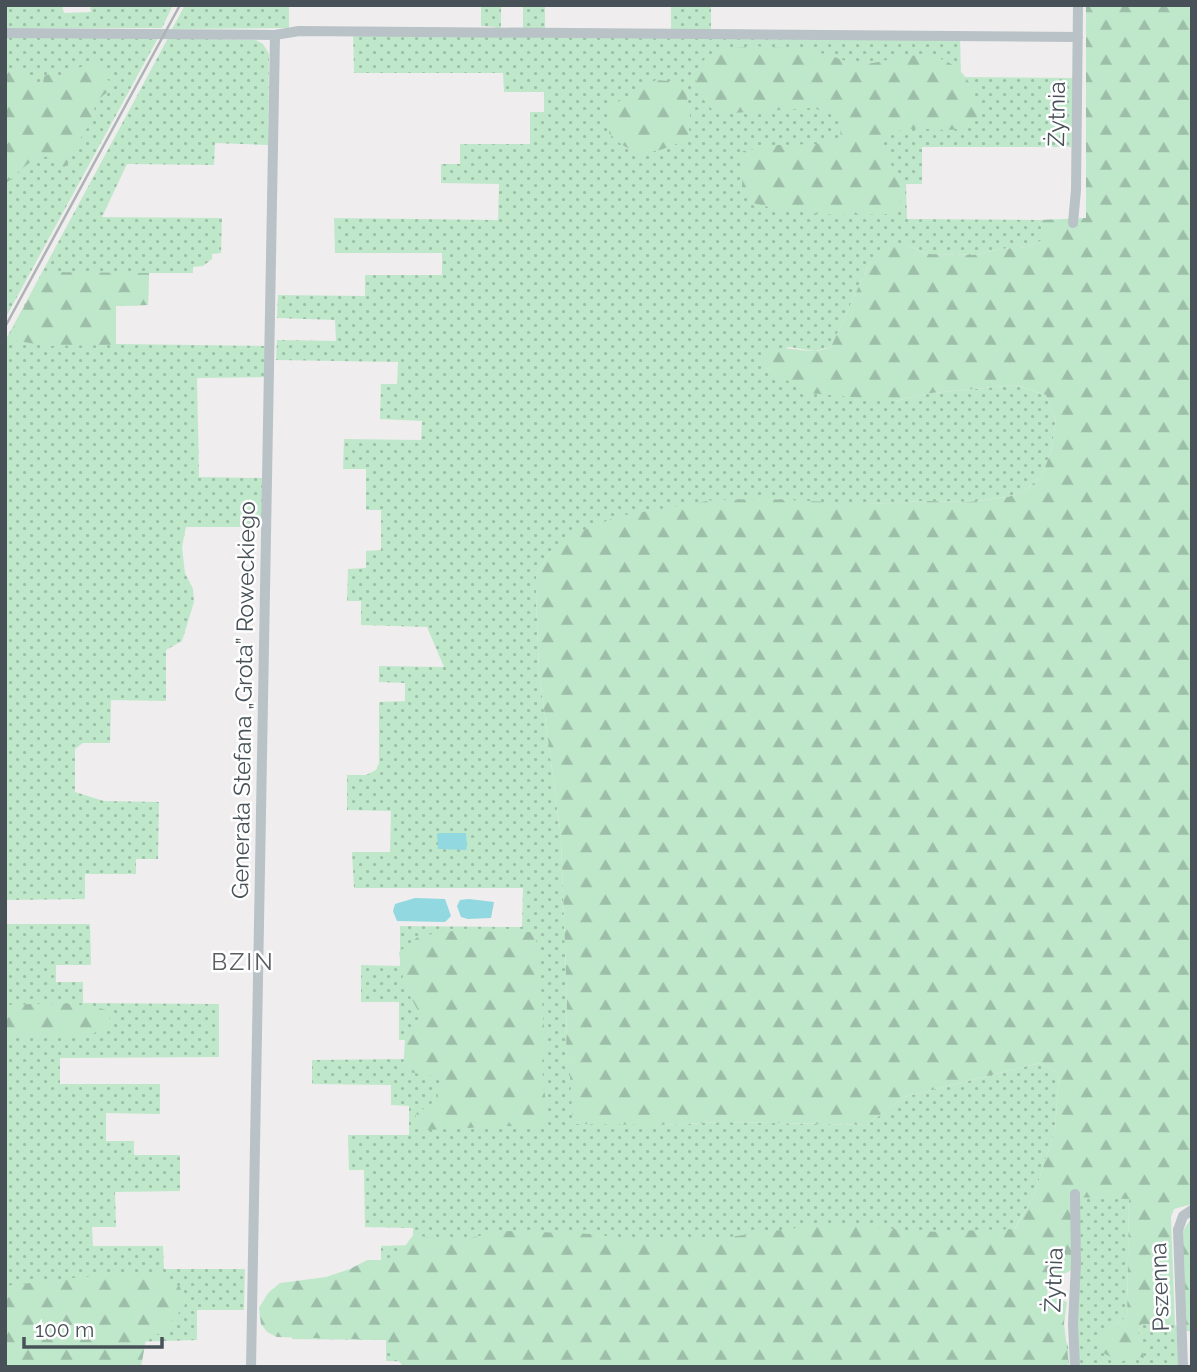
<svg xmlns="http://www.w3.org/2000/svg" width="1197" height="1372" viewBox="0 0 1197 1372" font-family="Raleway,sans-serif">
  <style>
    .green { fill: url(#green-dots) }
    .forest { fill: url(#forest-firs) }
    .water { fill: #91d8e0 }
    .lines { fill: none; stroke-linecap: round; stroke-linejoin: round }
    .minor { stroke: #b9c2c7; stroke-width: 10 }
    .rail { stroke: #afb3b6; stroke-width: 2.5 }
    .labels { text-anchor: middle; dominant-baseline: central; stroke-width: 5; stroke-linejoin: round; paint-order: stroke }
    .street-label { font-size: 23px; fill: #475157; stroke: #fff }
    .neighbourhood-label { font-size: 24px; letter-spacing: 2px; fill: #5a5e61; stroke: #fff }
  </style>
  <defs>
    <pattern id="green-dots" width="8" height="8" patternUnits="userSpaceOnUse" patternTransform="scale(1.75)"><rect width="8" height="8" fill="#bfe8cb"/><path d="M2 2h.1M6 6h.1" fill="none" stroke="#9dbea8" stroke-width="1.8" stroke-linecap="round"/></pattern>
    <pattern id="forest-firs" width="22" height="20" patternUnits="userSpaceOnUse" patternTransform="scale(1.75)"><rect width="22" height="20" fill="#bfe8cb"/><path d="M5 1l3.5 6h-7zM16 11l3.5 6h-7z" fill="#9dbea8"/></pattern>
  </defs>
  <rect width="100%" height="100%" fill="#efeded"/>
  <path class="green" d="M 5,5 L 62,5 L 64,13 L 91,12 L 90,5 L 173,5 L 162,28 L 5,28 Z
    M 185,5 L 289,5 L 289,28 L 172,29 Z
    M 481,5 L 501,5 L 501,31 L 523,31 L 523,5 L 545,5 L 545,30 L 671,31 L 671,5 L 711,5 L 711,29 L 960,34 L 961,77 L 1073,78 L 1071,147 L 922,147 L 922,184 L 906,184 L 907,219 L 1039,220 L 1045,239 L 1028,247 L 1000,249 L 974,255 L 927,254 L 907,245 L 870,262 L 831,347 L 815,351 L 788,347 L 765,367 L 785,378 L 895,401 L 931,393 L 1016,385 L 1046,395 L 1056,420 L 1051,452 L 1042,475 L 1025,491 L 1008,497 L 968,502 L 928,501 L 869,504 L 551,551 L 536,574 L 536,595 L 539,671 L 561,837 L 567,1002 L 566,1051 L 569,1061 L 661,1125 L 723,1122 L 867,1125 L 904,1097 L 1039,1063 L 1059,1073 L 1055,1130 L 1034,1195 L 1005,1246 L 1068,1345 L 1069,1367 L 441,1367 L 441,1362 L 386,1361 L 386,1340 L 292,1339 L 293,1286 L 381,1288 L 381,1246 L 413,1245 L 413,1228 L 365,1227 L 364,1170 L 349,1170 L 348,1135 L 409,1135 L 409,1106 L 391,1105 L 391,1085 L 312,1084 L 312,1060 L 406,1059 L 406,1040 L 399,1040 L 399,1002 L 361,1002 L 361,965 L 400,966 L 400,926 L 522,927 L 523,888 L 354,888 L 352,852 L 390,852 L 391,811 L 347,810 L 347,775 L 366,775 L 376,770 L 379,763 L 379,702 L 405,701 L 405,683 L 379,682 L 379,666 L 444,667 L 427,627 L 361,625 L 361,601 L 347,601 L 348,569 L 366,568 L 366,551 L 381,550 L 381,510 L 366,510 L 366,469 L 343,469 L 344,439 L 421,440 L 422,421 L 380,419 L 381,384 L 397,384 L 398,362 L 276,360 L 277,340 L 336,341 L 335,320 L 277,318 L 278,295 L 365,296 L 365,275 L 442,275 L 442,253 L 335,253 L 334,218 L 498,220 L 499,184 L 441,183 L 441,164 L 460,164 L 460,144 L 530,144 L 530,112 L 544,112 L 544,92 L 504,92 L 503,73 L 354,73 L 353,30 L 481,31 L 497,27 L 481,26 Z
    M 5,38 L 158,38 L 5,319 Z
    M 168,38 L 256,40 L 263,44 L 269,54 L 268,145 L 215,143 L 214,165 L 127,164 L 102,217 L 222,218 L 221,253 L 212,254 L 212,259 L 203,266 L 193,267 L 193,273 L 149,273 L 148,305 L 116,306 L 116,344 L 266,346 L 265,377 L 197,378 L 199,477 L 262,478 L 262,527 L 186,527 L 182,547 L 185,573 L 193,589 L 194,602 L 182,641 L 166,650 L 166,701 L 111,700 L 110,743 L 83,743 L 75,749 L 75,792 L 104,801 L 159,802 L 158,859 L 136,859 L 136,874 L 85,874 L 85,899 L 5,900 L 5,341 Z
    M 5,924 L 90,924 L 91,965 L 56,965 L 56,982 L 83,982 L 83,1003 L 219,1004 L 219,1057 L 60,1058 L 60,1084 L 160,1084 L 160,1114 L 106,1113 L 106,1141 L 134,1141 L 134,1155 L 180,1155 L 180,1191 L 115,1192 L 116,1227 L 92,1227 L 93,1246 L 163,1246 L 164,1269 L 245,1269 L 244,1310 L 197,1310 L 197,1340 L 128,1342 L 5,1367 Z
    M 1080,1197 L 1129,1198 L 1127,1317 L 1113,1325 L 1140,1344 L 1138,1332 L 1142,1324 L 1175,1325 L 1179,1328 L 1180,1367 L 1077,1367 Z"/>
  <path class="forest" d="M 1086,5 L 1192,5 L 1192,1204 L 1174,1209 L 1171,1217 L 1175,1325 L 1142,1324 L 1138,1332 L 1144,1358 L 1135,1356 L 1121,1362 L 1101,1352 L 1099,1341 L 1113,1325 L 1127,1317 L 1129,1199 L 1073,1197 L 1073,1269 L 1066,1273 L 1052,1275 L 1047,1293 L 1049,1295 L 1067,1302 L 1064,1323 L 1069,1367 L 403,1367 L 386,1340 L 277,1337 L 267,1332 L 261,1324 L 259,1308 L 268,1293 L 280,1283 L 326,1277 L 350,1269 L 367,1260 L 387,1260 L 400,1253 L 413,1235 L 452,1241 L 506,1231 L 591,1234 L 631,1239 L 722,1238 L 803,1227 L 848,1224 L 922,1232 L 1015,1229 L 1034,1195 L 1055,1130 L 1059,1073 L 1039,1063 L 904,1097 L 867,1125 L 723,1122 L 661,1125 L 573,1124 L 569,1061 L 566,1052 L 567,1002 L 561,837 L 539,671 L 536,595 L 536,574 L 551,551 L 574,534 L 619,516 L 713,500 L 768,499 L 869,504 L 928,501 L 968,502 L 1008,497 L 1025,491 L 1042,475 L 1051,452 L 1056,420 L 1046,395 L 1016,385 L 931,393 L 895,401 L 808,393 L 765,367 L 764,356 C 781,343 794,351 814,351 C 819,351 826,349 831,347 L 870,262 L 892,246 L 907,245 L 927,254 L 974,255 L 1000,249 L 1028,247 L 1044,239 L 1039,220 L 1086,218 Z
    M 749,46 C 773,47 796,48 820,53 C 833,55 848,64 862,64 C 876,64 891,58 905,56 C 948,51 973,72 980,114 C 977,117 972,123 968,126 C 944,138 897,116 883,143 L 888,160 L 903,183 L 901,200 L 890,214 C 843,216 794,215 749,202 L 742,187 L 743,151 L 778,145 L 816,144 L 841,138 L 839,116 L 812,108 L 717,114 C 697,96 683,74 711,54 C 720,48 738,48 749,46 Z
    M 90,64 L 97,65 L 106,73 L 107,80 L 119,83 L 96,101 C 93,121 85,136 70,149 L 70,161 L 64,167 L 50,156 C 26,159 22,171 5,184 L 5,71 L 26,69 L 31,84 L 36,91 L 42,90 L 44,76 L 50,74 L 58,79 L 66,68 L 78,68 Z
    M 656,80 L 680,82 C 692,104 691,115 688,139 C 655,153 636,162 609,133 L 611,106 Z
    M 43,272 L 149,273 L 148,305 L 116,306 L 116,345 L 47,346 L 7,339 Z
    M 453,931 L 532,932 L 538,945 L 545,1042 L 542,1065 L 544,1090 L 548,1113 L 542,1128 L 506,1126 L 427,1130 L 414,1122 L 417,1112 C 434,1105 440,1096 444,1078 L 403,1071 L 405,1040 L 422,1018 L 404,985 L 399,952 L 419,936 Z
    M 59,1003 L 93,1006 L 109,1011 L 110,1023 L 93,1034 L 5,1034 L 5,1005 Z
    M 1192,1217 L 1192,1331 L 1184,1331 L 1181,1234 Z
    M 132,1275 L 162,1276 L 180,1287 L 185,1305 L 163,1332 L 146,1339 L 141,1367 L 5,1367 L 5,1286 L 81,1277 Z"/>
  <path class="water" d="M 439,833 L 466,833 L 467,847 L 466,850 L 438,849 L 437,834 Z
    M 415,898 L 445,899 L 451,916 L 445,922 L 397,921 L 393,911 L 395,904 Z
    M 469,899 L 494,902 L 491,918 L 468,919 L 461,917 L 457,906 L 460,900 Z"/>
  <g class="lines">
    <path class="minor" d="M 5,33 L 275,35 L 299,31 L 1078,37
      M 1073,223 L 1076,190 L 1078,5
      M 251,1367 L 275,35
      M 1075,1367 L 1073,1324 L 1076,1263 L 1075,1194
      M 1183,1367 L 1178,1230 L 1183,1216 L 1192,1210"/>
    <path class="rail" d="M 5,327 L 180,5"/>
  </g>
  <g class="labels">
    <g class="street-label">
      <text transform="translate(1056 114) rotate(-89)">Żytnia</text>
      <text transform="translate(243 700) rotate(-89)">Generała Stefana „Grota” Roweckiego</text>
      <text transform="translate(1053 1280) rotate(-88)">Żytnia</text>
      <text transform="translate(1159 1287) rotate(-92)">Pszenna</text>
    </g>
    <g class="neighbourhood-label">
      <text x="243" y="961">BZIN</text>
    </g>
  </g>
  <rect width="1197" height="1372" fill="none" stroke="#475157" stroke-width="14"/>
  <path d="M24 1337v10h138v-10" fill="none" stroke="#475157" stroke-width="3.5"/>
  <text x="35" y="1337" font-size="21" fill="#475157" stroke="#ffffff" stroke-width="5" paint-order="stroke">100 m</text>
</svg>
